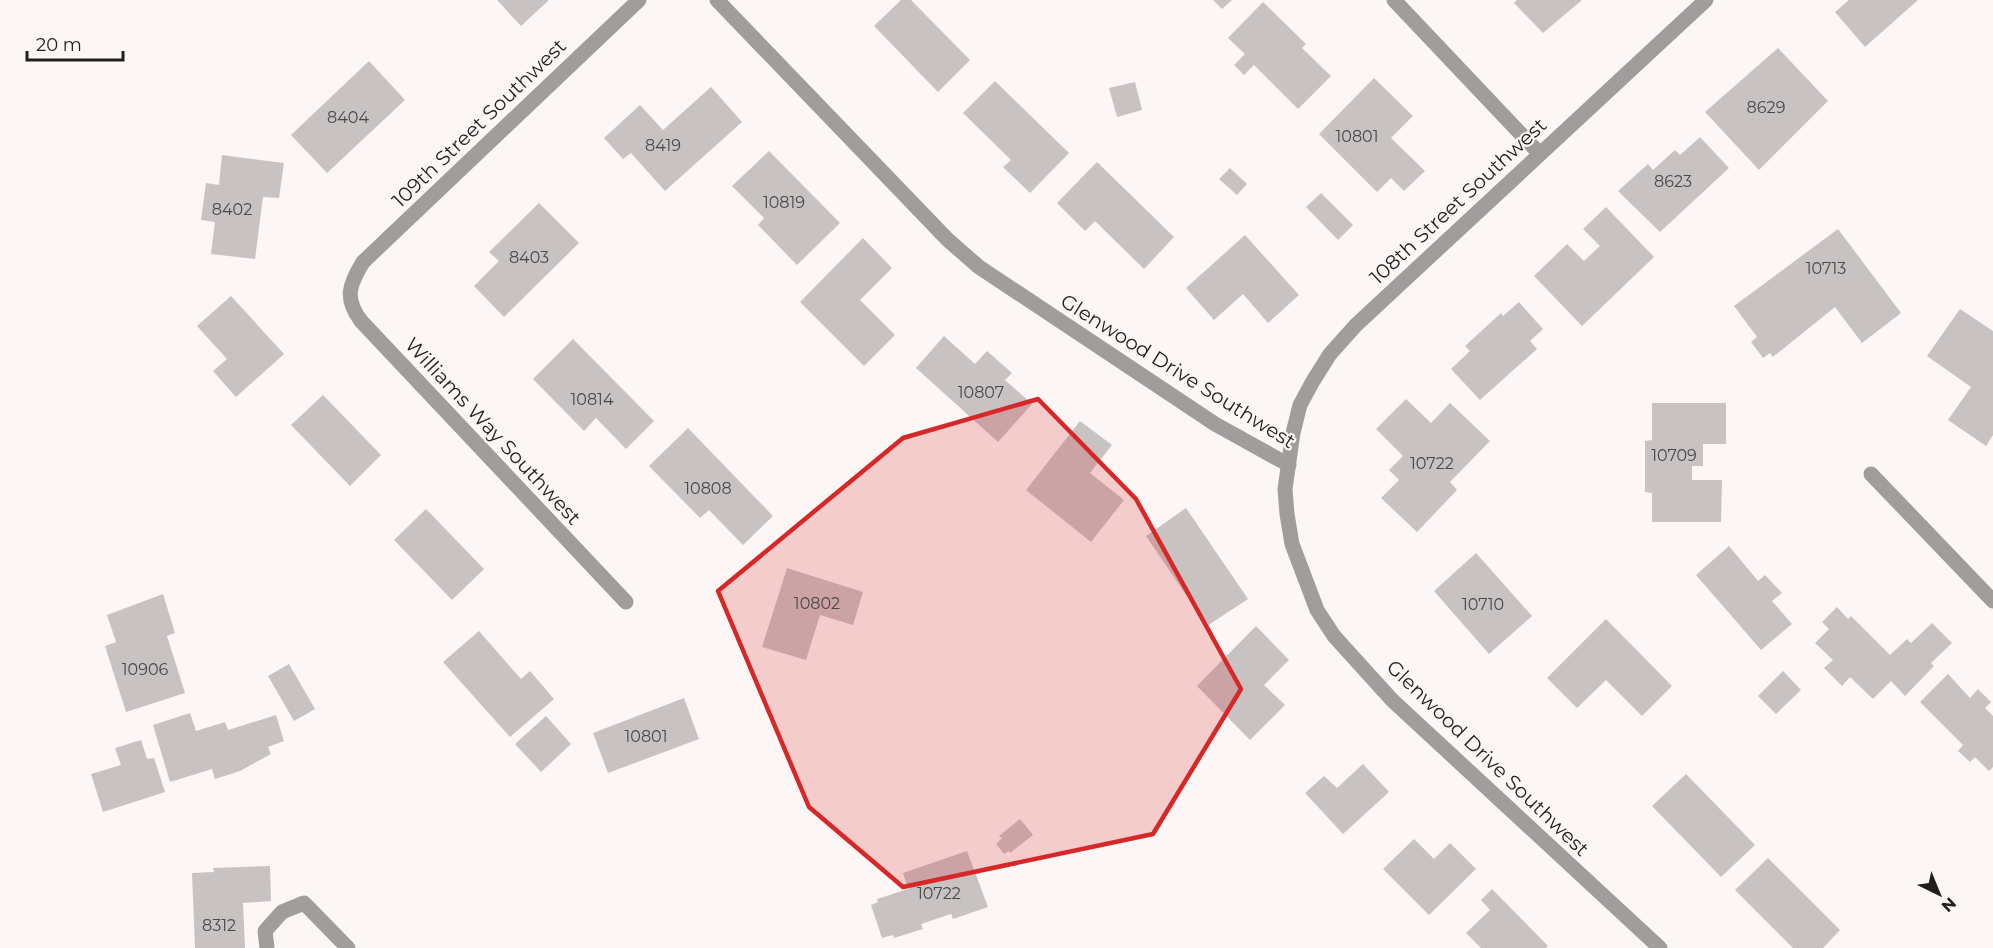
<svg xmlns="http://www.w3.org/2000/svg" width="1993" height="948" viewBox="0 0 1993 948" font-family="Montserrat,sans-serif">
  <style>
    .building { fill: #c8c2c3 }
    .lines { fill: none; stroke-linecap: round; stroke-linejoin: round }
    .minor { stroke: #a09e9d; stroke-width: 15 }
    .marked { fill: #d62828; fill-opacity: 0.2; stroke: #d62828; stroke-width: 4.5; stroke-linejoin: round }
    .labels { text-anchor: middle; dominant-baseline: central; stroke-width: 4.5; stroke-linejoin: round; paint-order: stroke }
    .number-label { font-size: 16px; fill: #4b4847 }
    .street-label { font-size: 20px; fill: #211f1e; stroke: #fdf6f6 }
  </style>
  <rect width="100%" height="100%" fill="#fdf6f6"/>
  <path class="building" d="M 497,0 L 549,0 L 521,26 Z
    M 901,0 L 911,0 L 970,60 L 938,92 L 874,26 Z
    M 1213,0 L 1232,0 L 1222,9 Z
    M 1517,0 L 1582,0 L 1543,33 L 1514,3 Z
    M 1849,0 L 1918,0 L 1865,47 L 1835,12 Z
    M 1263,2 L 1306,44 L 1302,48 L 1331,76 L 1298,109 L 1254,65 L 1244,75 L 1234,65 L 1245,54 L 1228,38 Z
    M 1778,48 L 1828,101 L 1759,170 L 1705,112 Z
    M 369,61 L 405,100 L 327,173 L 291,135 Z
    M 1374,78 L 1413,116 L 1391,138 L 1425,171 L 1404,191 L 1391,178 L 1377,192 L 1319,134 Z
    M 995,81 L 1069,153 L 1030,193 L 1003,167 L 1011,160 L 963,113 Z
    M 1135,82 L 1142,110 L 1117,117 L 1109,88 Z
    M 711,87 L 742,122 L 665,191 L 631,153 L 623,159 L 604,138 L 640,105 L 663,130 Z
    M 1700,137 L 1729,168 L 1660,232 L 1618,191 L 1648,164 L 1653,170 L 1675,150 L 1680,155 Z
    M 769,151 L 840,223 L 797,265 L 758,225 L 764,218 L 732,186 Z
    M 222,155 L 284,163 L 279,198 L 263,197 L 255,259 L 211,254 L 215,222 L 201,220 L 206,183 L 219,185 Z
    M 1097,162 L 1174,237 L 1144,269 L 1095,221 L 1085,231 L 1057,203 Z
    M 1230,168 L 1247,184 L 1237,195 L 1219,179 Z
    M 1321,193 L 1353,225 L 1338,240 L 1306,207 Z
    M 539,203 L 579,243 L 504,317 L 474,286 L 499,261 L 489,252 Z
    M 1606,207 L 1654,257 L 1582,326 L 1534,276 L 1567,244 L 1584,261 L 1600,246 L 1583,229 Z
    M 1838,229 L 1901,313 L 1862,343 L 1835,307 L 1773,357 L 1770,353 L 1763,358 L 1751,342 L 1757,337 L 1734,306 Z
    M 1245,235 L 1299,295 L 1268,323 L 1243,294 L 1214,320 L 1186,288 Z
    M 863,238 L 892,268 L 860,300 L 895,335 L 864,366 L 800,302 Z
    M 231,296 L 284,354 L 236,397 L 213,371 L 227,359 L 197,326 Z
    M 1519,302 L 1543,329 L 1530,341 L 1537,349 L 1480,400 L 1451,369 L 1470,351 L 1465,346 L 1501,313 L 1503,316 Z
    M 1960,309 L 1993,331 L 1993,435 L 1986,446 L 1948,420 L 1971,387 L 1927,356 Z
    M 944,336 L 975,364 L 987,351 L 1012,373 L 1005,380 L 1032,404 L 998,442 L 916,368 Z
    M 573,339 L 654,421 L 626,449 L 596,418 L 584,431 L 533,379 Z
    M 323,395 L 381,455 L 350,486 L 291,425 Z
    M 1406,399 L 1431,423 L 1450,403 L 1490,441 L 1450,482 L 1457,490 L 1417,532 L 1381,498 L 1399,480 L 1389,470 L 1403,456 L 1376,429 Z
    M 1652,403 L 1726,403 L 1726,444 L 1703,444 L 1703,466 L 1692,466 L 1692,480 L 1722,480 L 1721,522 L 1652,522 L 1652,493 L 1645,492 L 1645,441 L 1652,440 Z
    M 1080,421 L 1112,445 L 1090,473 L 1124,500 L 1091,542 L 1026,490 Z
    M 688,428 L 773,516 L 743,545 L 709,510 L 700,518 L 649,466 Z
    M 1186,508 L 1248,599 L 1207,626 L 1146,536 Z
    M 426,509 L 484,569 L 452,600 L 394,540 Z
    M 1729,546 L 1758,581 L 1765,575 L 1782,593 L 1772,601 L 1792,624 L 1761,650 L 1696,575 Z
    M 1476,553 L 1532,616 L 1489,654 L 1434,591 Z
    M 787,568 L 863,592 L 853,625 L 820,615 L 806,660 L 762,647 Z
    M 163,594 L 175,633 L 167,636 L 185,693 L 126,712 L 105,646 L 116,642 L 107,615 Z
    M 1837,607 L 1848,619 L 1851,616 L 1890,655 L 1907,639 L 1911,643 L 1932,623 L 1952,643 L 1931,663 L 1934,666 L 1905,696 L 1891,681 L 1873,699 L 1850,677 L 1842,686 L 1824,668 L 1833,660 L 1815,643 L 1829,629 L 1822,622 Z
    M 1606,619 L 1672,686 L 1642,716 L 1606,680 L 1577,708 L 1547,678 Z
    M 1256,626 L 1289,660 L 1264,685 L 1285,705 L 1250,740 L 1197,686 Z
    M 479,631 L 521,679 L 530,671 L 554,699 L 510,737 L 443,662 Z
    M 289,664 L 315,709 L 294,721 L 268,676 Z
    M 1783,671 L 1801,690 L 1776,714 L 1758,696 Z
    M 1948,674 L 1970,698 L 1978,689 L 1991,702 L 1985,708 L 1993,716 L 1993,767 L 1989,771 L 1975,757 L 1970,762 L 1958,751 L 1963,745 L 1920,702 Z
    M 684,698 L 699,739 L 608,773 L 593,733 Z
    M 190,713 L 196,731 L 225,722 L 228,730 L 276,715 L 284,741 L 268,747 L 271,754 L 240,771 L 215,779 L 212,769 L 170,782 L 153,725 Z
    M 546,716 L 571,744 L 541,772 L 515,744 Z
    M 141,740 L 147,759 L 154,758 L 165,792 L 103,812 L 91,774 L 121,765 L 115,748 Z
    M 1363,764 L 1389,792 L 1343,834 L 1305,793 L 1324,776 L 1337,788 Z
    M 1686,774 L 1755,845 L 1721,877 L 1652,806 Z
    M 1020,819 L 1033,835 L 1010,853 L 1009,851 L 1004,854 L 996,844 L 1002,838 L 999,836 Z
    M 1414,839 L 1434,859 L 1450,843 L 1476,869 L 1429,915 L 1383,869 Z
    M 967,851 L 988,907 L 953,919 L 951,914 L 921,924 L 923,929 L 894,938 L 893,935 L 882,938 L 871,905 L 878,902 L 877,899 L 908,889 L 903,873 Z
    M 1768,858 L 1840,930 L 1823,948 L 1793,948 L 1735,890 Z
    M 270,866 L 271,901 L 243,903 L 245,948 L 195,948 L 192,873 L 214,872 L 213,868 Z
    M 1492,889 L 1548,946 L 1546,948 L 1481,948 L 1466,933 L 1490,910 L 1481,900 Z"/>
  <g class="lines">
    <path class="minor" d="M 717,0 L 948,240 L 979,267 L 1215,424 L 1289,465
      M 1394,0 L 1539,153
      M 1871,474 L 1993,601
      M 626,602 L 361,321 C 344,298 349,285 363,262 L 639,0
      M 267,948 L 265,931 L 282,912 L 304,903 L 348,948
      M 1660,948 L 1392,700 L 1334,636 L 1317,610 L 1292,544 L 1287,514 L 1285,489 L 1293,433 L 1300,405 L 1313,381 L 1330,354 L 1356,325 L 1706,0"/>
  </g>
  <path class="marked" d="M 1038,399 L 1136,499 L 1241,689 L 1153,834 L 903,887 L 809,807 L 718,591 L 903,438 Z"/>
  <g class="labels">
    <g class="number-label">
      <text x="1766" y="107">8629</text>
      <text x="348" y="117">8404</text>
      <text x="1357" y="136">10801</text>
      <text x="663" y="145">8419</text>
      <text x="1673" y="181">8623</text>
      <text x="784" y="202">10819</text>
      <text x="232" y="209">8402</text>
      <text x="529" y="257">8403</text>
      <text x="1826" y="268">10713</text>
      <text x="981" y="392">10807</text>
      <text x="592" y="399">10814</text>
      <text x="1674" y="455">10709</text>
      <text x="1432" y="463">10722</text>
      <text x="708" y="488">10808</text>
      <text x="817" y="603">10802</text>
      <text x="1483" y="604">10710</text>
      <text x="145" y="669">10906</text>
      <text x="646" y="736">10801</text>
      <text x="939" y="893">10722</text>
      <text x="219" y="925">8312</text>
    </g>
    <g class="street-label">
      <text transform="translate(479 123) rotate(-44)">109th Street Southwest</text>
      <text transform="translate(1458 201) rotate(-43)">108th Street Southwest</text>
      <text transform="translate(1178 371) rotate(32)">Glenwood Drive Southwest</text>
      <text transform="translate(493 431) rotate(47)">Williams Way Southwest</text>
      <text transform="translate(1488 758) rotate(44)">Glenwood Drive Southwest</text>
    </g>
  </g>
  <g transform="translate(1939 894) rotate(137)" stroke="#fdf6f6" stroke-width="4.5" paint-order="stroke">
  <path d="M0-4.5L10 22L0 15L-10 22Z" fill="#211f1e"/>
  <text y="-9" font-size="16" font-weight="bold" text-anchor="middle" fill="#211f1e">N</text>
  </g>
  <path d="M27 51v9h96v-9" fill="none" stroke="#211f1e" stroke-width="3"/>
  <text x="36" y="51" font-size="18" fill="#211f1e" stroke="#fdf6f6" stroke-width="4.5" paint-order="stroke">20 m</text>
</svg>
